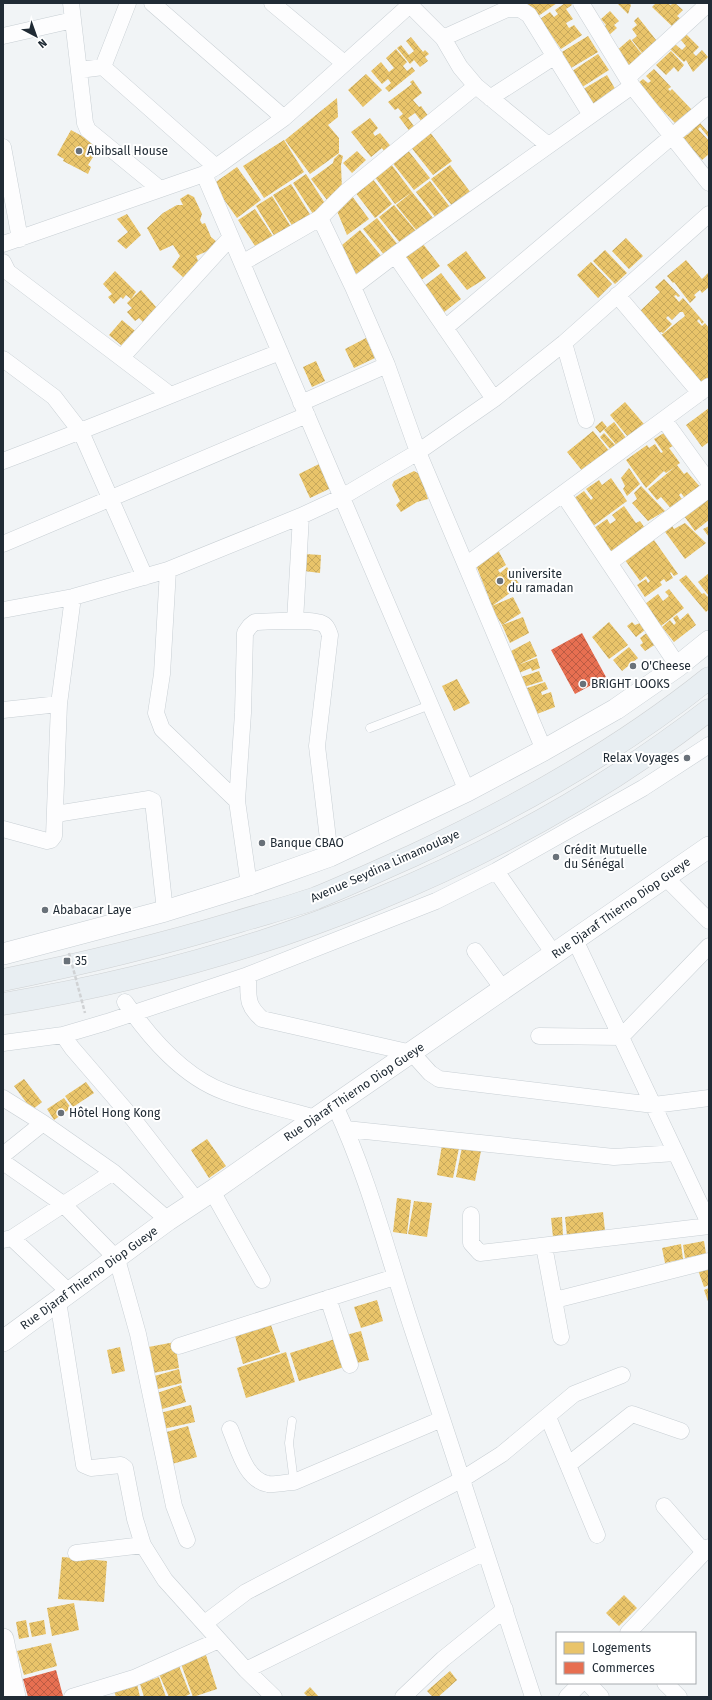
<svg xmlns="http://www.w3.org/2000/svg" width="712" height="1700" viewBox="0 0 712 1700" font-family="'Fira Sans',sans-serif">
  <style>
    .homes { fill: url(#homes-cross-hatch) }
    .shops { fill: url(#shops-cross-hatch) }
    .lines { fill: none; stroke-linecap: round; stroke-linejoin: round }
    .service-casing { stroke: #c8cfd4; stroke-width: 9 }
    .minor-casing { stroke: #c8cfd4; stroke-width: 17 }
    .tertiary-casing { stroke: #c8cfd4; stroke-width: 22 }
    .trunk-casing { stroke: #ced1d3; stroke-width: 23 }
    .service { stroke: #fdfdfe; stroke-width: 8 }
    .minor { stroke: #fdfdfe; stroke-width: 16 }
    .tertiary { stroke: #fdfdfe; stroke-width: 21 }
    .trunk { stroke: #e8eef2; stroke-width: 22 }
    .path-bridge { stroke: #d0d2d4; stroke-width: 2.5; stroke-dasharray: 4 2; stroke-linecap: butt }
    .poi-dot { fill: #697179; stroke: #fff; stroke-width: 1.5 }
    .labels { text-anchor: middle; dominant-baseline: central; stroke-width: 4; stroke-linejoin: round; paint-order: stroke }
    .poi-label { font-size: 12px; fill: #202b35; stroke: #fff; text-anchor: start }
    .street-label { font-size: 12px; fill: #202b35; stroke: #fff }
  </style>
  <defs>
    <pattern id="homes-cross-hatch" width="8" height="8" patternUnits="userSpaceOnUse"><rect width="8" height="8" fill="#e9c46a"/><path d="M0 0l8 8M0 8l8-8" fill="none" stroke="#c8a95c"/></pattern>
    <pattern id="shops-cross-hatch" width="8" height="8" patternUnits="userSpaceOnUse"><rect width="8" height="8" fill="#e76f51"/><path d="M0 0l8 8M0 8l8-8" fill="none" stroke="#bb5b44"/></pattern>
  </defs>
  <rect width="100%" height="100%" fill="#f1f4f6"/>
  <path class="homes" d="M 524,3 L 557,3 L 534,19 Z
    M 565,3 L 570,3 L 572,5 L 566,9 L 573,19 L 566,23 L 569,28 L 574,25 L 582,35 L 561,49 L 540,19 L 550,12 L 554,17 L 558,14 L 555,10 Z
    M 617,3 L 629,3 L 631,5 L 628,14 Z
    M 656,3 L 668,3 L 670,5 L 675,3 L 683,10 L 677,16 L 683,21 L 675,29 L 652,7 Z
    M 610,11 L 619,21 L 614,25 L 617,28 L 608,36 L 602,29 L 606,25 L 601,19 Z
    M 638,17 L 660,45 L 645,57 L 632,40 L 637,36 L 632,29 L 637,25 L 634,21 Z
    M 686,34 L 699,47 L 693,53 L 696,56 L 702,50 L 708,57 L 693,72 L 686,60 L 684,62 L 670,49 L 675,44 L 682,50 L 686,46 L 680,39 Z
    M 588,36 L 598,52 L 566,71 L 557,55 Z
    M 411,37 L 423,52 L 425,50 L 429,54 L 425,57 L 428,61 L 420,67 L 414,60 L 410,64 L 397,48 L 401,45 L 409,55 L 414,51 L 406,41 Z
    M 630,39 L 645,58 L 627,72 L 615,52 Z
    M 396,49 L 407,62 L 403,66 L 407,71 L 412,67 L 415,71 L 389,92 L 385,88 L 391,83 L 388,79 L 382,84 L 371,71 L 381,62 L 389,72 L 394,68 L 386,58 Z
    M 671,51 L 684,65 L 678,72 L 674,67 L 666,75 L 656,65 Z
    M 598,54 L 609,70 L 576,91 L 566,75 Z
    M 654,69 L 671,87 L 668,89 L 670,91 L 672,89 L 693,111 L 678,126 L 637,84 L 643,79 L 648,83 L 651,81 L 646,76 Z
    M 366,74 L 382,90 L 363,107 L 348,90 Z
    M 607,75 L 617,92 L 591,109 L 580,91 Z
    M 413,80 L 422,93 L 413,100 L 419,107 L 421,106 L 429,117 L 422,122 L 415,113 L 408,118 L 416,129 L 411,133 L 399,117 L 403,114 L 398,108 L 395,110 L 388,102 L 412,84 L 410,82 Z
    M 337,98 L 338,117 L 328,125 L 339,138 L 339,153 L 310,174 L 285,140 Z
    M 370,118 L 378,128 L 373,133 L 375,136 L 380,133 L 393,149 L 386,154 L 382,148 L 371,157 L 351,132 Z
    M 700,123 L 709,133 L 709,138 L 700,127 L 698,129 L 709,141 L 709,154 L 702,160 L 681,136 L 686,133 L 687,135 L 693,130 L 691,128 Z
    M 71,130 L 100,146 L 88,165 L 91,167 L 88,174 L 63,161 L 64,159 L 57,155 Z
    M 429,131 L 452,161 L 433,175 L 410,146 Z
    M 284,140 L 304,172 L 264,198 L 243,166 Z
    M 407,149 L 430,178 L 414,190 L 391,161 Z
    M 357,151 L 366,160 L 352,173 L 343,163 Z
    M 339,154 L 343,156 L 341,165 L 342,190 L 327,200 L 311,179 L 333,163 L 334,159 Z
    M 391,164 L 412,192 L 395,204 L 374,176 Z
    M 450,165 L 471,193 L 453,207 L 431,179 Z
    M 237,167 L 261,200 L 237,218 L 213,184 Z
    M 306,174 L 326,205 L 313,214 L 293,183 Z
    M 372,178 L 392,204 L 375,218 L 355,192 Z
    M 430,181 L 450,207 L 436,218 L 416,192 Z
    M 291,184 L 311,216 L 293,227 L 273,195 Z
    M 412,192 L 433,218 L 417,231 L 396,205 Z
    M 188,194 L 194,197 L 202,214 L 200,220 L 202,224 L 205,223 L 211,237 L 217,242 L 217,247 L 196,256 L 199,263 L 186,280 L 172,267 L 180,256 L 173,245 L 160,251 L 147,228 L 163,213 L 177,205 L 183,205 L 180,199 Z
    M 272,196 L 291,227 L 275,237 L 256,206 Z
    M 352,196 L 369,219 L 347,235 L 337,211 Z
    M 394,205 L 416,231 L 401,244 L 379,217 Z
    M 255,209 L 274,238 L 257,249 L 238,220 Z
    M 127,214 L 141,235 L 126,249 L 117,241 L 128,232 L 117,219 Z
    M 377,218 L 398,245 L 385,256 L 363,229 Z
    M 360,230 L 382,257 L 365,272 L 355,274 L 342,245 Z
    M 626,238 L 643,256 L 629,269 L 612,251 Z
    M 423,244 L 440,266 L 420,281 L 403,259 Z
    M 605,250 L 627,273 L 615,284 L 593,261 Z
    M 466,251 L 486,278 L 467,290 L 447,265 Z
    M 686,260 L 702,279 L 709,272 L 709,287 L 702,293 L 700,290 L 694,295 L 696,297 L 690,303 L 674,282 L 673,283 L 667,276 Z
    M 591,262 L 612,284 L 598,298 L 577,275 Z
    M 115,271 L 136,292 L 131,299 L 141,290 L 157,308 L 143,322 L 139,318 L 135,321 L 127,312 L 132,308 L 127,303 L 131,299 L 126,295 L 123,299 L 121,297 L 114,304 L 108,297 L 112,294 L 103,284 Z
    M 441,273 L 461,299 L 443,313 L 423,287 Z
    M 664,279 L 680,296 L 678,297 L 676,295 L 674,296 L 679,302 L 683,298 L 704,322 L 702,324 L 699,319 L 697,321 L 702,326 L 705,323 L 709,328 L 709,381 L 701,387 L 659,337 L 685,316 L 683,312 L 680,312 L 672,320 L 668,316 L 666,318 L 672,324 L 663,333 L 661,332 L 659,333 L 639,312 L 660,292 L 655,287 Z
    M 122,320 L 140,335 L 127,350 L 109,335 Z
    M 366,338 L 375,358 L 354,368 L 345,349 Z
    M 316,361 L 325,381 L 312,387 L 303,367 Z
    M 625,402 L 644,424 L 628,437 L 610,415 Z
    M 709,408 L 709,442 L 702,447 L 686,425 Z
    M 602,421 L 607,427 L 600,433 L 595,427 Z
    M 614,422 L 627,439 L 618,447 L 604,430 Z
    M 593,431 L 610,452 L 584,473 L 567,452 Z
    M 604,433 L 616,446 L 611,450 L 600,437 Z
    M 664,433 L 673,446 L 669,448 L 680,463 L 677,465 L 684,474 L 687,472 L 702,489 L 687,501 L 681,493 L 679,495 L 685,503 L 674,512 L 661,497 L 657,500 L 648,489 L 675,467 L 666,473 L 664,471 L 646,488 L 626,460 L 647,445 L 649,448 L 655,444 L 661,453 L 663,452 L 654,439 Z
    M 319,464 L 331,488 L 310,498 L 299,474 Z
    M 629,468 L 640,484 L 627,496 L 623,489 L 625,486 L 621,478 Z
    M 414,471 L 421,475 L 428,499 L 417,502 L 401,512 L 396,505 L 400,501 L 392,485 L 394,481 Z
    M 611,478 L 627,501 L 593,526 L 573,499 L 584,491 L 591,500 L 593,498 L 586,489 L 599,480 L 602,485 Z
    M 641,486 L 665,511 L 648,521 L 632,503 L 637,499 L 634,493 Z
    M 707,498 L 709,500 L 709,520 L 695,531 L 684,516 Z
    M 624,506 L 636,523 L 640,521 L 647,531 L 614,555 L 594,528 L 607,519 L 610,524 L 616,520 L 612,515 Z
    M 685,523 L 706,543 L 685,559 L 663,529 L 671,524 L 674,529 Z
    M 709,526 L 709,537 L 703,529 Z
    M 654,540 L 678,574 L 674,576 L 671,572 L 670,573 L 673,578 L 666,582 L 664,579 L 660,582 L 662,585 L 645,597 L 637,585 L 646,579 L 648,583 L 650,581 L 646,576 L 640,581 L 625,560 Z
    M 498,550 L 506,565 L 498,570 L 500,573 L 507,567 L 523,589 L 517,594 L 514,590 L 492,606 L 513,597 L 521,613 L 502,625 L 487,600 L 489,598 L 476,565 Z
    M 305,554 L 321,555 L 320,573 L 304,571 Z
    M 709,573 L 709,596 L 698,582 Z
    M 686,575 L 702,594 L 704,593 L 709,598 L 709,609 L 706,612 L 679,580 Z
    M 669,589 L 684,608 L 661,626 L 645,604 L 658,594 L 663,601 L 669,596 L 665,592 Z
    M 688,613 L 696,625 L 674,642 L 662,627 L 670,620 L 674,625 L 676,623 L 673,618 L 677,615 L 680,620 Z
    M 523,617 L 529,633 L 510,643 L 502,625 Z
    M 609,622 L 628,645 L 609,659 L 592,637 Z
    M 632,622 L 635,625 L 640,623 L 645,630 L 636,637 L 627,626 Z
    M 649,631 L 656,644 L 645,651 L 640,645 L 643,643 L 640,638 Z
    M 530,641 L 537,656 L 518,665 L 537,658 L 540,668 L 532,671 L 531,668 L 519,673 L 511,651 Z
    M 629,647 L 638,658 L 622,671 L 613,660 Z
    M 539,671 L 543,681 L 524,687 L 521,677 Z
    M 457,679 L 470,703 L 454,711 L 442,686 Z
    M 545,682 L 548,689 L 541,692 L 542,695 L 551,692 L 555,707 L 537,714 L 527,688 Z
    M 24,1079 L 42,1102 L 32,1110 L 14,1086 Z
    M 86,1082 L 94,1093 L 73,1107 L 65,1096 Z
    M 64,1098 L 71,1108 L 54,1120 L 47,1109 Z
    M 207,1139 L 226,1166 L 209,1178 L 191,1150 Z
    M 442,1145 L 459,1148 L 453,1178 L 437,1175 Z
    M 462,1147 L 481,1151 L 475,1181 L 456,1177 Z
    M 397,1198 L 411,1200 L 407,1234 L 393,1232 Z
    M 414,1201 L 432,1203 L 427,1237 L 408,1234 Z
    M 603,1212 L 605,1231 L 567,1236 L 565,1217 Z
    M 562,1217 L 563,1236 L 553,1237 L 551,1218 Z
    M 704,1241 L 706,1254 L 685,1258 L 683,1245 Z
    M 681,1244 L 683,1259 L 665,1263 L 662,1248 Z
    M 709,1266 L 709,1285 L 704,1287 L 698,1270 Z
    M 709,1288 L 709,1304 L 704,1290 Z
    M 377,1300 L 383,1321 L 361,1328 L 354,1307 Z
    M 271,1325 L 280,1352 L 243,1364 L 235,1336 Z
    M 361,1331 L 369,1360 L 353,1364 L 346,1335 Z
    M 335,1339 L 344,1367 L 299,1381 L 290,1353 Z
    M 175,1342 L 179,1368 L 148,1374 L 143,1348 Z
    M 120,1347 L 125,1371 L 112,1374 L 107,1350 Z
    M 286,1352 L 295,1382 L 246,1398 L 237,1368 Z
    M 179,1369 L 182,1383 L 154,1390 L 151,1377 Z
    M 181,1385 L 186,1402 L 159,1410 L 154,1394 Z
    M 191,1405 L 195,1422 L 163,1429 L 160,1413 Z
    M 188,1426 L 197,1457 L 172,1464 L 163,1433 Z
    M 62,1557 L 107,1561 L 104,1602 L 58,1599 Z
    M 624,1595 L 637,1608 L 619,1626 L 606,1613 Z
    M 74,1603 L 79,1630 L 52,1636 L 47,1608 Z
    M 26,1620 L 29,1637 L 19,1639 L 16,1622 Z
    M 44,1620 L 46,1634 L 32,1637 L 29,1623 Z
    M 51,1643 L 57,1666 L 24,1675 L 17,1651 Z
    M 205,1652 L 217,1689 L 193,1697 L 180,1661 Z
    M 179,1666 L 190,1694 L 184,1697 L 169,1697 L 159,1674 Z
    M 450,1671 L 457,1680 L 438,1697 L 433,1697 L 427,1691 Z
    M 159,1677 L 166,1697 L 144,1697 L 140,1684 Z
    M 137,1684 L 140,1697 L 116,1697 L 114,1691 Z
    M 310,1687 L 319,1697 L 308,1697 L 304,1693 Z"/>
  <path class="shops" d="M 582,633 L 606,677 L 575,694 L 551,650 Z
    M 56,1670 L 63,1696 L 28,1697 L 23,1679 Z"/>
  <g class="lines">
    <g class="service-casing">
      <path id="service" d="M 370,728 L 430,705
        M 292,1421 L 289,1443 L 294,1482"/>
    </g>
    <g class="minor-casing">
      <path id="minor" d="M 71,3 L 85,123 L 88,130 L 160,189
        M 152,3 L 284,118
        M 272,3 L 344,63
        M 408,3 L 443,38 L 460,67 L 476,86 L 548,145
        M 581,3 L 632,86 L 709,183
        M 3,36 L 73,20
        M 443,38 L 507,9 L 520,9 L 529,15 L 591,115
        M 103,67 L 128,3
        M 79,70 L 103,67 L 216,167
        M 627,78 L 709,3
        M 490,98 L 555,56
        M 3,147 L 20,239
        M 204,174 L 467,791
        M 320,218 L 353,287 L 387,365 L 418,452 L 544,750
        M 3,244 L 204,174 L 216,167 L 284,118 L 412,3
        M 395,255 L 494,399
        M 3,262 L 8,272 L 169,394
        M 242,263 L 320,218 L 347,191 L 476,86
        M 353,287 L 395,255 L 632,86
        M 617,295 L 700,393
        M 445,328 L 709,105
        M 564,343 L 586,420
        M 122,357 L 231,237
        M 3,359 L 54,397 L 81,432 L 145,577
        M 301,403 L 387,365
        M 664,420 L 709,482
        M 3,461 C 96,426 187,388 280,352
        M 563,494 L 678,666
        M 3,544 L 307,415
        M 609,563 L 709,489
        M 466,565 L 709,386
        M 168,570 L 162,674 L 156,713 L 162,729 L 237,801
        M 3,610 L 73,597 L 168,570 L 301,516 L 342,497 L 418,452 L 494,399 L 564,343 L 709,214
        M 295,621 L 301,516
        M 3,710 L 59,704
        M 56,814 L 149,799 L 153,801 L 165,911
        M 3,829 L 47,841 L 51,840 L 54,836 L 59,704 L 73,597
        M 496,871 L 554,954
        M 665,877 L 709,921
        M 249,885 L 237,801 L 243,713 L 245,633 L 250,626 L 255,622 C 273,622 304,618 321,623 C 327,625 328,630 330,635 L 317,746 L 330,856
        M 575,940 L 709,1223
        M 475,951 L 503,989
        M 248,975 C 249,996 245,1004 262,1019 L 412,1053 L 430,1073 L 439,1079 L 654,1105 L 709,1098
        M 125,1002 C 150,1038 183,1077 225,1092 C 254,1103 286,1109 316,1118
        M 63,1035 L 72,1048 L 134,1120 L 197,1201
        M 539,1036 L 621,1037 L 709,946
        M 3,1043 L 63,1035 L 107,1022 L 248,975 L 436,901 L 496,871 L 643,788 L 709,745
        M 3,1098 L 43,1123 L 113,1172 L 168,1220
        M 335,1106 C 369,1178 388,1256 413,1331 C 453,1453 494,1575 533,1697
        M 346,1129 L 614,1157 L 676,1153
        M 3,1155 L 43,1123
        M 3,1162 L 63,1204 L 117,1259 L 138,1334 L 174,1506 L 187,1540
        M 212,1191 L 262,1280
        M 471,1215 L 471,1243 L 480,1253 L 709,1226
        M 12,1238 L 70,1293
        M 3,1240 L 12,1238 L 113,1172
        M 544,1246 L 561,1337
        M 328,1298 L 350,1365
        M 555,1300 L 709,1261
        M 58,1301 L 84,1465 L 91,1468 L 121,1465 L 125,1468 L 135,1519 L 143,1545 L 165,1580 L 246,1670 L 274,1697
        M 179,1346 L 395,1277
        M 548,1417 L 597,1535
        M 230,1429 C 238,1447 245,1480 268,1484 C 276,1485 286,1482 294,1482 L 442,1419
        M 568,1465 L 632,1414 L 681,1431
        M 664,1506 L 704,1552
        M 76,1553 L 143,1545
        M 205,1623 L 246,1592 L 461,1480 L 502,1454 L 574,1394 L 622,1375
        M 628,1633 L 709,1547
        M 246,1670 L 485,1552
        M 588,1683 L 601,1697
        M 665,1683 L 679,1697
        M 72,1697 L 134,1678 L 219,1640
        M 403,1697 L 443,1659 L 505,1609
        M 567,1697 L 581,1683"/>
    </g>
    <g class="tertiary-casing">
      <path id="tertiary" d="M 3,954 L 165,911 L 249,885 L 330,856 L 467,791 L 544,750 L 616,709 L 678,666 L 709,641
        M 3,1341 L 168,1220 L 212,1191 L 316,1118 L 709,847
        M 3,1639 L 15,1697"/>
    </g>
    <g class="trunk-casing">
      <path id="trunk" d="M 3,980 C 82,964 160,945 237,922 C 263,914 290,907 316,898 C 348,885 380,870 412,856 C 518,807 618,751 709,678
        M 3,1004 C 257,962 504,868 709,710"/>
    </g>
    <use href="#service" class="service"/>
    <use href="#minor" class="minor"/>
    <use href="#tertiary" class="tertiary"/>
    <use href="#trunk" class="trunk"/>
    <path class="path-bridge" d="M 69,953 L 85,1013"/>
  </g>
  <g class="poi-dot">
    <circle cx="79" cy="151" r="4"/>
    <circle cx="500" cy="581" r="4"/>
    <circle cx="633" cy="666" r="4"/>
    <circle cx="583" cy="684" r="4"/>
    <circle cx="687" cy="758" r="4"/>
    <circle cx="262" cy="843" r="4"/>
    <circle cx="556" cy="857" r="4"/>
    <circle cx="45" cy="910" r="4"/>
    <rect x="63" y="957" width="8" height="8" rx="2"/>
    <circle cx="61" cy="1113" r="4"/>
  </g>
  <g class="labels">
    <g class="poi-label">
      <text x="87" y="151">Abibsall House</text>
      <text x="508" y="574">universite<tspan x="508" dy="14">du ramadan</tspan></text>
      <text x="641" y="666">O'Cheese</text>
      <text x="591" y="684">BRIGHT LOOKS</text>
      <text x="679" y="758" text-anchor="end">Relax Voyages</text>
      <text x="270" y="843">Banque CBAO</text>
      <text x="564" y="850">Crédit Mutuelle<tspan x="564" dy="14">du Sénégal</tspan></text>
      <text x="53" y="910">Ababacar Laye</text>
      <text x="75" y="961">35</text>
      <text x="69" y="1113">Hôtel Hong Kong</text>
    </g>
    <g class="street-label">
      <text transform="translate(385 866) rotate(-24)">Avenue Seydina Limamoulaye</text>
      <text transform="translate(621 908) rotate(-35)">Rue Djaraf Thierno Diop Gueye</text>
      <text transform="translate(354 1092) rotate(-34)">Rue Djaraf Thierno Diop Gueye</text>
      <text transform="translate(89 1278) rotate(-36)">Rue Djaraf Thierno Diop Gueye</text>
    </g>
  </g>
  <rect width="712" height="1700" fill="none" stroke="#202b35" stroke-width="8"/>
  <rect x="556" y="1632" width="140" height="52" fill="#ffffff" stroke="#a6aaae"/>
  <rect x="564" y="1642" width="20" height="12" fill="#e9c46a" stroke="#a6aaae"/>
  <text x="592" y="1652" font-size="12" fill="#202b35">Logements</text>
  <rect x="564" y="1662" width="20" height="12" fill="#e76f51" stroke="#a6aaae"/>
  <text x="592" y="1672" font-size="12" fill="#202b35">Commerces</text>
  <g transform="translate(36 36) rotate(139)" stroke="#ffffff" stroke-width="3" paint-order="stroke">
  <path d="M0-3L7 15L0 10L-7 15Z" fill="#202b35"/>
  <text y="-6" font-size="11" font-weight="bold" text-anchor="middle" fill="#202b35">N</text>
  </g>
</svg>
